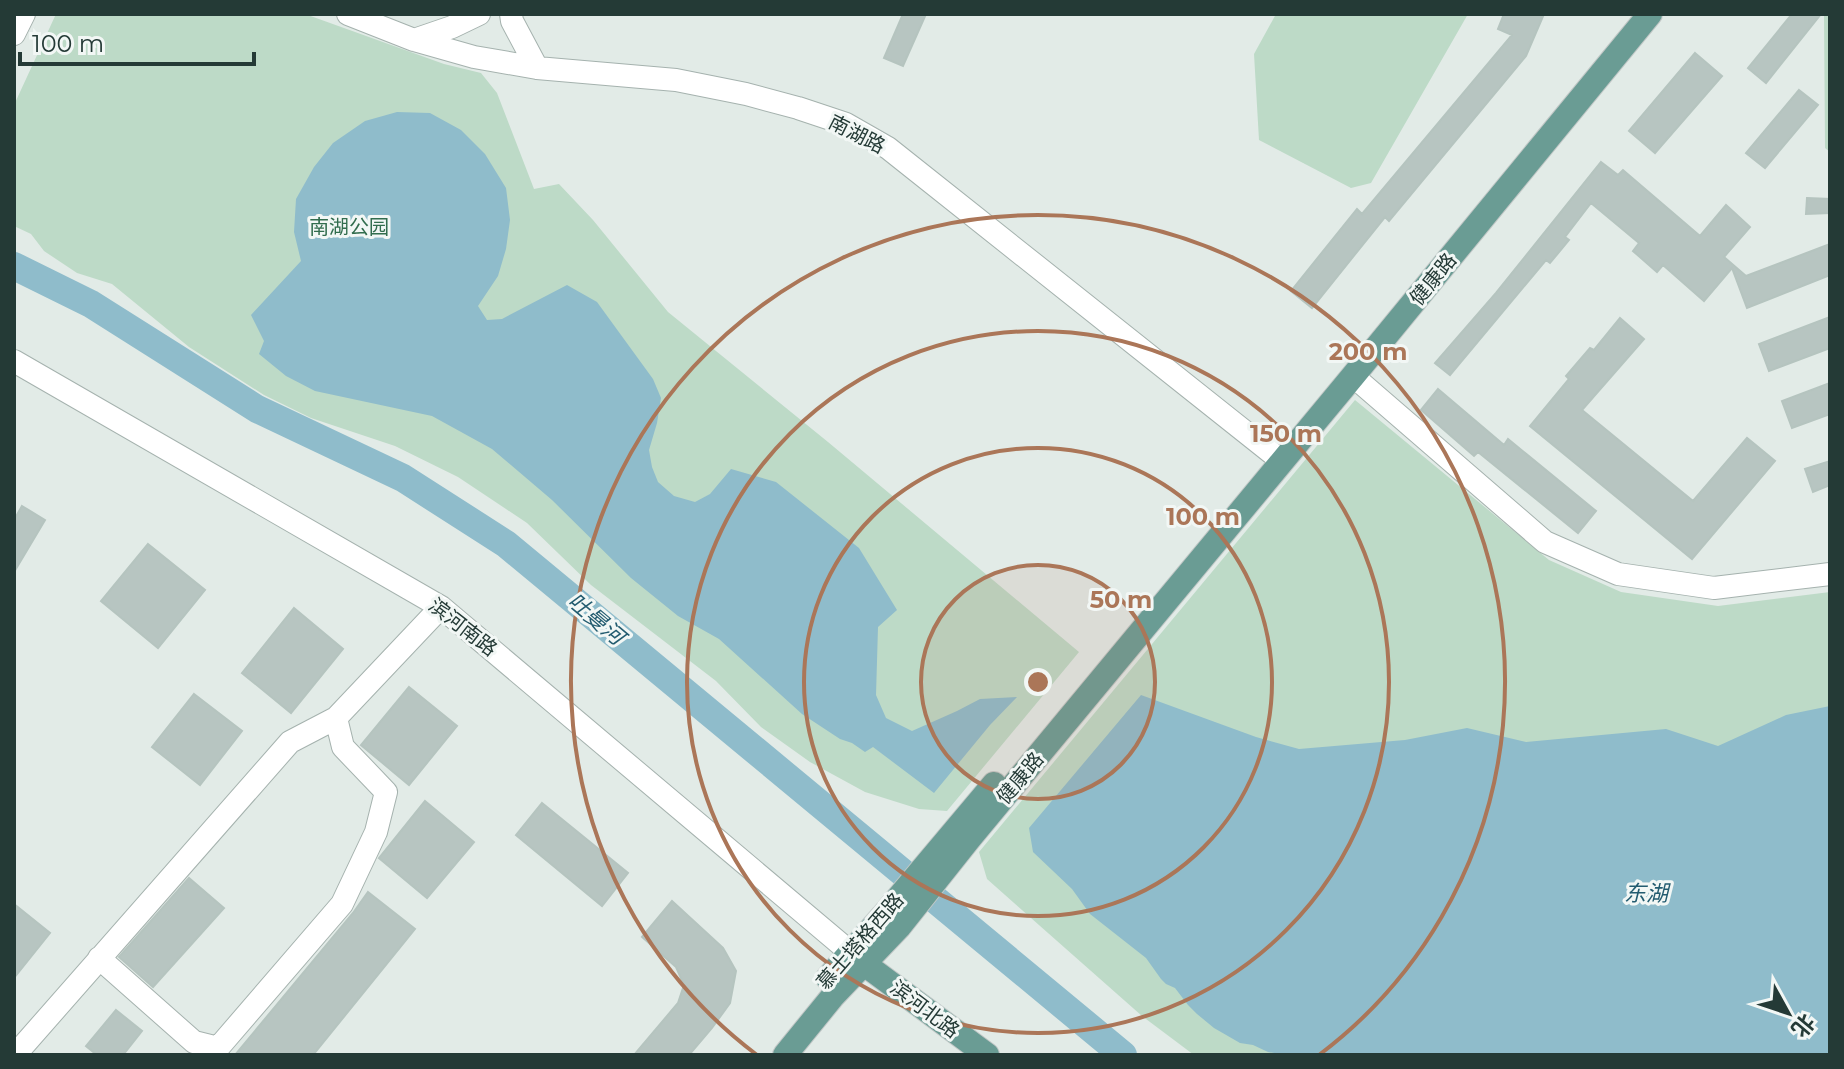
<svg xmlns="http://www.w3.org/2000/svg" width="1844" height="1069" viewBox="0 0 1844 1069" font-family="Montserrat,'Noto Sans SC',sans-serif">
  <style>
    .green { fill: #bddac7 }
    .water { fill: #8fbccb }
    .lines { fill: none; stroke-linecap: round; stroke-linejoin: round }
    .river { stroke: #8fbccb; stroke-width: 28 }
    .building { fill: #b7c5c1; stroke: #b5c4bf; stroke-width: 2 }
    .minor-casing { stroke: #a5b2ae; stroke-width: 24 }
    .major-casing { stroke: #c2c8c7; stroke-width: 26 }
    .minor { stroke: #fff; stroke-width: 22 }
    .major { stroke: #6a9c94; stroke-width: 24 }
    .ring { fill: none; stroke: #ab7658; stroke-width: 4 }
    .labels { text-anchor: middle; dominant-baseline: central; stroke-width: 6; stroke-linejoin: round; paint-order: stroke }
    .street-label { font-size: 20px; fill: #243a36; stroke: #f2f7f5 }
    .park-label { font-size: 20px; fill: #326d4e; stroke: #f2f7f5 }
    .water-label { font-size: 22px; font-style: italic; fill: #235c70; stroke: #f2f7f5 }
    .centre { fill: #ab7658; stroke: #f2f7f5; stroke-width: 4 }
    .ring-label { font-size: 24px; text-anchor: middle; font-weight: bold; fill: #ab7658; stroke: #f2f7f5; stroke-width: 6; stroke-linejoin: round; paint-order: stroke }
  </style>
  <rect width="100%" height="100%" fill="#e2ebe7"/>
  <path class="green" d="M 56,14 L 305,14 L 444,64 L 481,73 L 497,93 L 534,189 L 559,184 L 593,220 L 668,312 L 828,442 L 1079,652 L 947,811 L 919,809 L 865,792 L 810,762 L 761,727 L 716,681 L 591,585 L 527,523 L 458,477 L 395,446 L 311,418 L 264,395 L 189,347 L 112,284 L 77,273 L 44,251 L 31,234 L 14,226 L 14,105 Z
    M 1276,14 L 1468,14 L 1371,183 L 1351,188 L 1259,140 L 1254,54 Z
    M 1824,14 L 1830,14 L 1830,152 L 1825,148 Z
    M 1355,400 L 1549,560 L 1621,592 L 1718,606 L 1830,592 L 1830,1055 L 1194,1055 L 1142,1016 L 987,879 L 979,852 Z"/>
  <path class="water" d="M 397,112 L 430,113 L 461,130 L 485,154 L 506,188 L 510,220 L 506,249 L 498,276 L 478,306 L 487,320 L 502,319 L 567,285 L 597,302 L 653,379 L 661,398 L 657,423 L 649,450 L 652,467 L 658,482 L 674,496 L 695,502 L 710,494 L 731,469 L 776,482 L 859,548 L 897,610 L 878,627 L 876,695 L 886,718 L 912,731 L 957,711 L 980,699 L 1017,697 L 990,725 L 934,793 L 873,747 L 865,752 L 852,743 L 840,739 L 802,714 L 719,639 L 678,616 L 631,578 L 552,500 L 492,449 L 432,416 L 315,391 L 286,376 L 259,354 L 264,341 L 251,315 L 301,261 L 294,232 L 296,199 L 314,167 L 333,143 L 365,121 Z
    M 1141,695 L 1256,737 L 1299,749 L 1405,740 L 1467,728 L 1526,742 L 1666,729 L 1718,746 L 1786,715 L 1830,706 L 1830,1055 L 1286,1055 L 1268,1052 L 1253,1045 L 1240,1043 L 1214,1028 L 1197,1014 L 1188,1005 L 1175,988 L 1166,984 L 1161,979 L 1146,958 L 1090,914 L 1072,889 L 1033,852 L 1029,828 Z"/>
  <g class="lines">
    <path class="river" d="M 14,266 L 91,304 L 257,409 L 403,478 L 506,544 L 1123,1055"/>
  </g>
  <path class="building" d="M 903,14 L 926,14 L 903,66 L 884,58 Z
    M 1504,14 L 1544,14 L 1526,56 L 1389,221 L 1385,217 L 1312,308 L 1291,291 L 1357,209 L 1362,214 L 1512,35 L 1498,29 Z
    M 1792,14 L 1821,14 L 1766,83 L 1748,68 Z
    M 1695,53 L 1722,76 L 1655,153 L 1629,131 Z
    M 1799,90 L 1818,105 L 1765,168 L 1746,153 Z
    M 1601,162 L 1618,175 L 1623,170 L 1700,236 L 1726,205 L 1750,227 L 1724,257 L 1746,276 L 1830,244 L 1830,275 L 1747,308 L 1732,268 L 1704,301 L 1663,265 L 1657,272 L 1633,251 L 1639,243 L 1591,203 L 1565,237 L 1569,240 L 1550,263 L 1546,260 L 1450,375 L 1435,363 L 1496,293 Z
    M 1807,198 L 1830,199 L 1830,213 L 1806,214 Z
    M 1830,317 L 1830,348 L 1769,371 L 1759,344 Z
    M 1620,318 L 1644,339 L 1582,410 L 1693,501 L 1747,438 L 1775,461 L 1692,559 L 1530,426 L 1569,379 L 1566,376 L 1590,348 L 1594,350 Z
    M 1830,383 L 1830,414 L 1792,428 L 1782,401 Z
    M 1438,389 L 1504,445 L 1508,439 L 1596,511 L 1578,533 L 1478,452 L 1474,456 L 1421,410 Z
    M 1830,461 L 1830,485 L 1813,492 L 1805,469 Z
    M 22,506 L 45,520 L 14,572 L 14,520 Z
    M 148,544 L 205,590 L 158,648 L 101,601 Z
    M 294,608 L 343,649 L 291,713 L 242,673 Z
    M 409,687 L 457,726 L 409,785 L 361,745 Z
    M 194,694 L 242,731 L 200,785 L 152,747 Z
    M 425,801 L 474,842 L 427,898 L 379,858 Z
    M 542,803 L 628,873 L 602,906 L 516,835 Z
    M 189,878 L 224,908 L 153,987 L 119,957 Z
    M 368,892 L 415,929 L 313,1055 L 235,1055 L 353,913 Z
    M 672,901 L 723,948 L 736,971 L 730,1003 L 712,1028 L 689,1055 L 634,1055 L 678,1003 L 684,985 L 676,967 L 642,937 Z
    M 14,904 L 50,933 L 14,978 Z
    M 116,1010 L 142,1031 L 123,1055 L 97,1055 L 86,1046 Z"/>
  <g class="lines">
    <g class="minor-casing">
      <path id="minor" d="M 348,14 L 414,40 L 474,57 L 537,68 L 676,80 L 746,94 L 798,108 L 846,124 L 888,148 L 1273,454
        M 511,14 L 512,21 L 537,68
        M 14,34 L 24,14
        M 414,40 L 452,27 L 479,14
        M 14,361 L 441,607 L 863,963
        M 1353,376 L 1545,542 L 1618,574 L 1714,588 L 1830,574
        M 99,958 L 194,1042 L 218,1048 L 342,904 L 376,832 L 386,792 L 343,747 L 336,718
        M 15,1055 L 290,742 L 336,718 L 441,607"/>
    </g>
    <g class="major-casing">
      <path id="major" d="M 863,963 L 987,1055
        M 828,978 L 883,916 L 994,784
        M 785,1055 L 833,996 L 899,927 L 969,839 L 1353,376 L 1650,14"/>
    </g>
    <use href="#minor" class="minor"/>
    <use href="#major" class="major"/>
  </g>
  <circle cx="1038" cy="682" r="117" fill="#ab7658" fill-opacity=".12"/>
  <g class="ring">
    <circle cx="1038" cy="682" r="117"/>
    <circle cx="1038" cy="682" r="234"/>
    <circle cx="1038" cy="682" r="351"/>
    <path d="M757 1055A467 467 0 1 1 1319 1055"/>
  </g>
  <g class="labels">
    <g class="street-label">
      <text transform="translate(857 134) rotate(27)">南湖路</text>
      <text transform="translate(1433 279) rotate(-51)">健康路</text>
      <text transform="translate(463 627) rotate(38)">滨河南路</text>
      <text transform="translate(1020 778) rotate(-50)">健康路</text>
      <text transform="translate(860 941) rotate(-49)">慕士塔格西路</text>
      <text transform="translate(925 1009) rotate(37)">滨河北路</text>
    </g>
    <g class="park-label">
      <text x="349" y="227">南湖公园</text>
    </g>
    <g class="water-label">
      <text transform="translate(596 619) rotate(40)">吐曼河</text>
      <text x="1646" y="893">东湖</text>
    </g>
  </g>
  <circle cx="1038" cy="682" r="12" class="centre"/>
  <g class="ring-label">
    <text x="1368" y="360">200 m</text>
    <text x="1286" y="442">150 m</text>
    <text x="1203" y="525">100 m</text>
    <text x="1121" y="608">50 m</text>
  </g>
  <rect width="1844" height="1069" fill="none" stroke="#243a36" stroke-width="32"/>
  <g transform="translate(1788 1013) rotate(130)" stroke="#f2f7f5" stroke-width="6" paint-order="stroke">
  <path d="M0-6L14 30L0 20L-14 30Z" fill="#243a36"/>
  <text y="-12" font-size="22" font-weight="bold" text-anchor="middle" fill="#243a36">北</text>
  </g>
  <path d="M20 52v12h234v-12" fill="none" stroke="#243a36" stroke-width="4"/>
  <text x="32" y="52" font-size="24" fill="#243a36" stroke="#f2f7f5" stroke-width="6" paint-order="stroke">100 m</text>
</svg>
